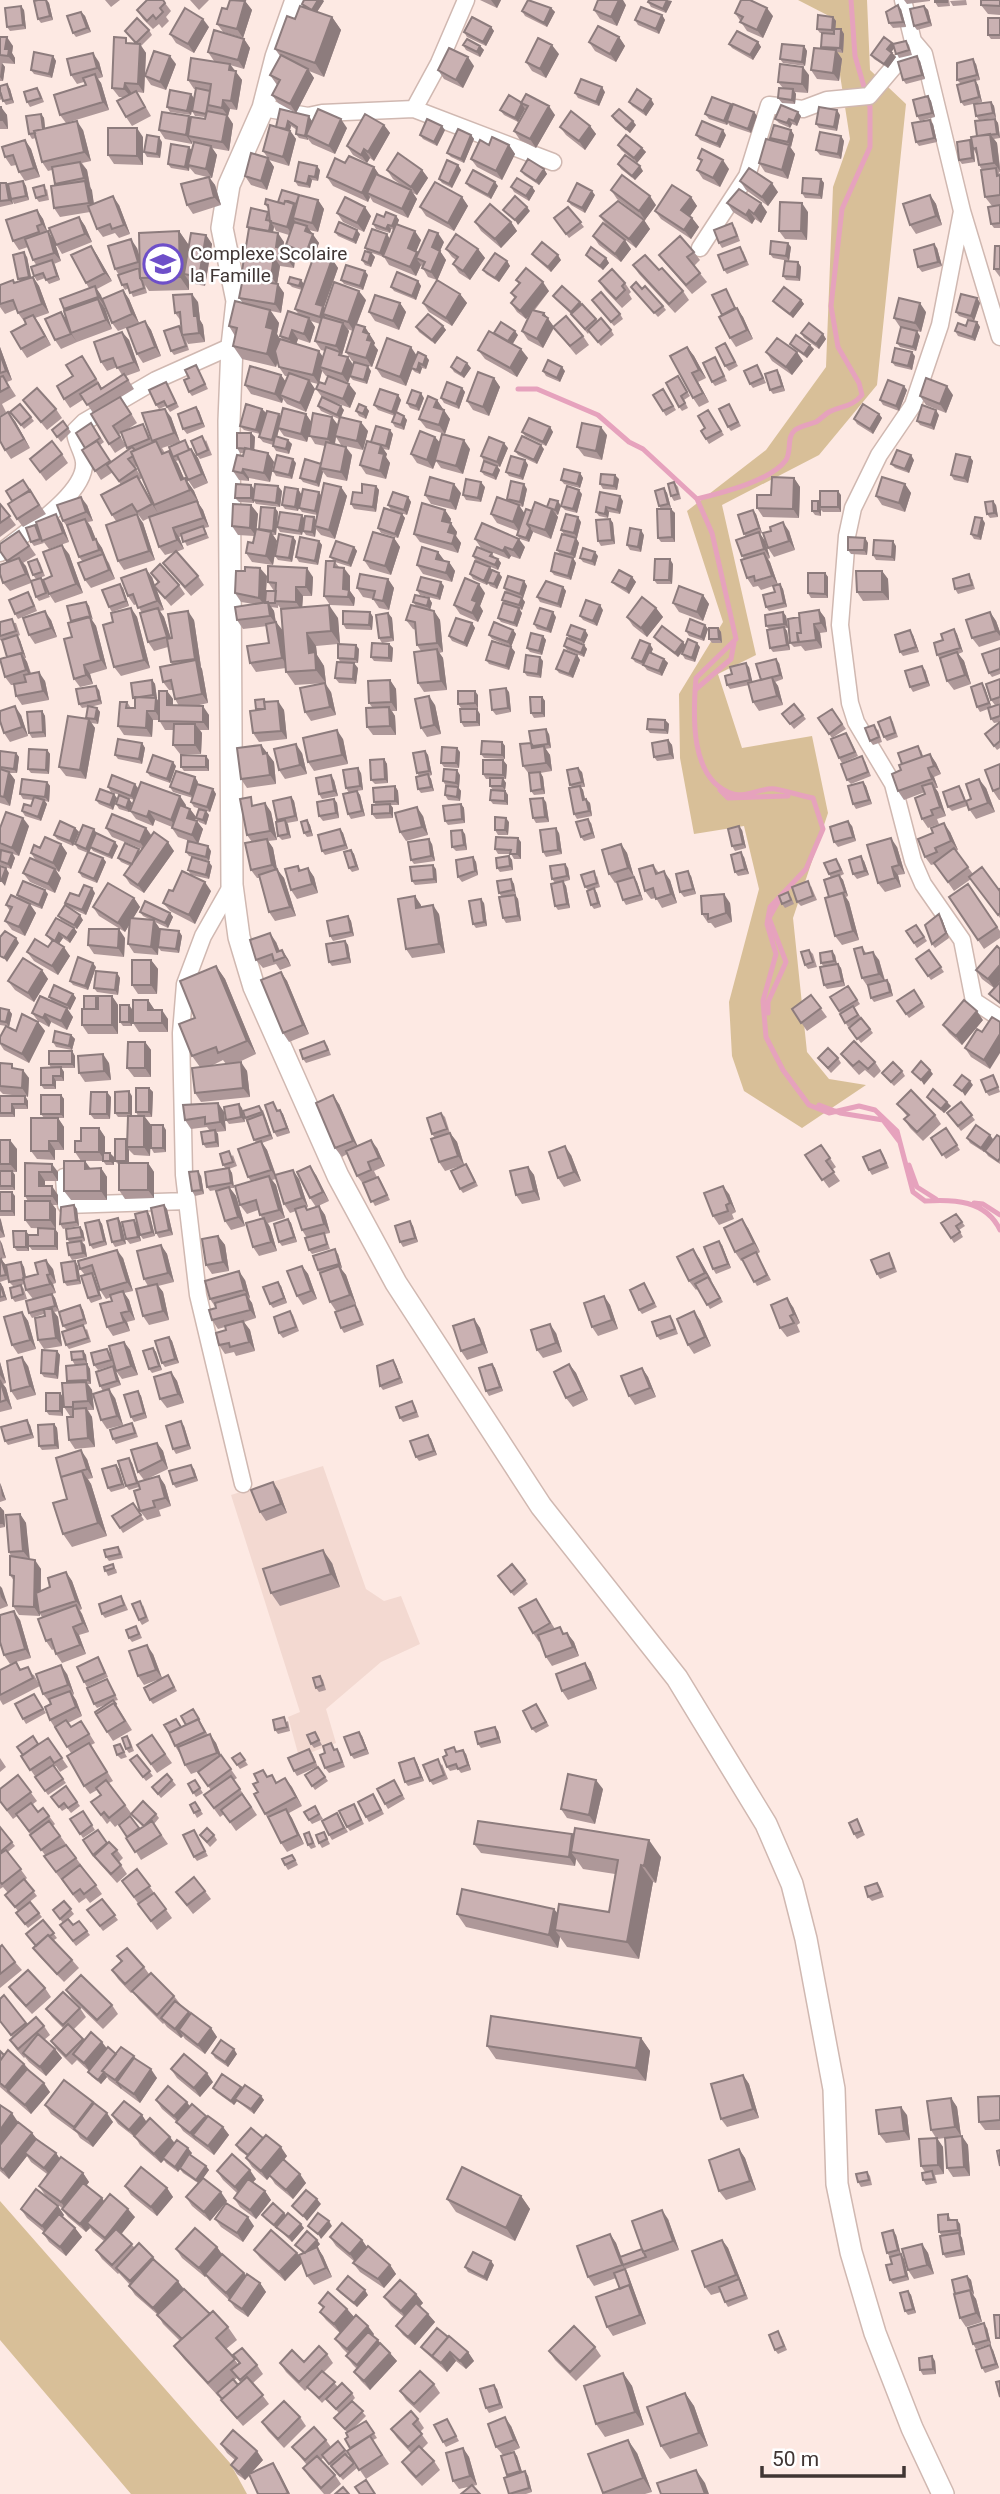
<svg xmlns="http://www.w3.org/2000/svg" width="1000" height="2494" viewBox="0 0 1000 2494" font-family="Roboto,sans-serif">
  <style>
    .built { fill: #f3d9d1 }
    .green { fill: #d8bf98 }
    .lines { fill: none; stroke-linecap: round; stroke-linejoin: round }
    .stream { stroke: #e6a2bd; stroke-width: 5 }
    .street-casing { stroke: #d0b8b1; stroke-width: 19 }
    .secondary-casing { stroke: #d0b8b1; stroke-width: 24 }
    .street { stroke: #fff; stroke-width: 16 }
    .secondary { stroke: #fff; stroke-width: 21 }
    .wall { fill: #ae9899; fill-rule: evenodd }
    .shaded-wall { fill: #8d7c7d }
    .building { fill: #cab1b2; stroke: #8d7c7d; stroke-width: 2 }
    .labels { text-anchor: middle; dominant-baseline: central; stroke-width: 5; stroke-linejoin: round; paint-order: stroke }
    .poi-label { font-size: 19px; fill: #403634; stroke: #fff; text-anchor: start }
  </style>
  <rect width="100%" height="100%" fill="#fde9e3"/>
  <path class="built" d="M 323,1466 L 366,1589 L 384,1601 L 401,1596 L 420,1644 L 381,1662 L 326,1709 L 336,1743 L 299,1757 L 288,1717 L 300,1712 L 231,1495 Z"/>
  <path class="green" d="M 798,0 L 867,0 L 870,70 L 906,104 L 877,385 L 819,455 L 722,505 L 756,655 L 718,674 L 742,748 L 812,736 L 828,813 L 793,918 L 807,1052 L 829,1079 L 866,1085 L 802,1128 L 744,1091 L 732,1056 L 729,1002 L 759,889 L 744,826 L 694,834 L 680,758 L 679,694 L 723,622 L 687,511 L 766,450 L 826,367 L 833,187 L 850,139 L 831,17 Z
    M 0,2201 L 230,2463 L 247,2494 L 131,2494 L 0,2340 Z"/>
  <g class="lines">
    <path class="stream" d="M 518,389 L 537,389 L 598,415 L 629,442 L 643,449 L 697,499 L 712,533 L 736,639 L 696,678 C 693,714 689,780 733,794 C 746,798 762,787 775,789 C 788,791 800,796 813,798 L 823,829 L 806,869 L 770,907 L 767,924 L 776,954 L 763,1001 L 766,1037 L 783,1070 L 809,1105 L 829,1113 L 859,1106 L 875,1110 L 897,1131 L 913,1192 L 925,1201 C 953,1199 986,1200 1000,1230
      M 697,499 C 721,493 771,481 786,460 C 792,450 786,438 795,430 C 800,426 810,424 816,422 C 821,419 824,415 829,412 C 842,405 851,408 862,395 L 859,383 L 838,347 L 831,306 L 842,209 L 870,147 L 870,107 L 855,56 L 851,0
      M 695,690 L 731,659 L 734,643
      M 720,790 L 728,798 L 788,796
      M 768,1013 L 768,1002 L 786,962 L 769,918 L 778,902
      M 819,1105 L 840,1113 L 883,1120 L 899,1141
      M 909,1165 L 917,1187 L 936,1199
      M 974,1203 L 983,1204 L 1000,1215"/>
    <g class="street-casing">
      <path id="street" d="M 924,54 L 962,211 L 1000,337
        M 263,108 L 308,116 L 322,113 L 414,109 L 553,162
        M 414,109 L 439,63 L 466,0
        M 962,211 L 940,325 L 913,405 L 879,455 L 853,508 L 847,536 L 840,625 L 850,703 L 856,722 L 893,784 L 913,861 L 923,884 L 962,940 L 974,1001 L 1000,1018
        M 700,248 L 747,176 L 769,105 L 803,109 L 827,100 L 869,96 L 897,63 L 924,54 L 913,41 L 903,0
        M 0,553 C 22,534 87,494 84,462 C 83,451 75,442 75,431 L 84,422 L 156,380 L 232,346
        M 232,885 L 203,936 L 185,984 L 181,1033 L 184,1175 L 198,1295 L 243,1484
        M 64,1177 L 66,1205 L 187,1201"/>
    </g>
    <g class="secondary-casing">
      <path id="secondary" d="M 296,0 L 276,57 L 263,108 L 229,185 L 222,228 L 237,301 L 232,346 L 229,421 L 232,885 L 239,937 L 254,987 L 338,1176 L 396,1283 L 541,1506 L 677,1678 L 766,1824 L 792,1884 L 806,1939 L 834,2089 L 837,2184 L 851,2252 L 875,2333 L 912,2428 L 943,2494"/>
    </g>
    <use href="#street" class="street"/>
    <use href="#secondary" class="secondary"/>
  </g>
  <path class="wall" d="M 38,0 L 47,0 L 49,3 L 53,20 L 41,23 L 38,19 Z
    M 105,0 L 120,0 L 111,7 Z
    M 190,0 L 209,0 L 199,10 Z
    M 480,0 L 501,0 L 497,8 Z
    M 904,0 L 930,0 L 930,1 L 907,4 Z
    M 949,0 L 950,6 L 938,7 L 935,2 Z
    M 966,0 L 967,5 L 953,6 L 950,1 Z
    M 1000,0 L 1000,15 L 988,14 L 981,5 Z
    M 245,1 L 252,10 L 243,38 L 223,32 L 217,24 L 227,9 Z
    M 324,1 L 317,12 L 332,17 L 341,30 L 324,77 L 309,71 L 314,78 L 296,113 L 278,103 L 272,95 L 277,85 L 270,75 L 280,56 L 275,49 L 304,7 L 302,4 Z
    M 672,1 L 666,13 L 651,7 L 648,2 Z
    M 165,3 L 171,11 L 166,17 L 169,21 L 162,28 L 159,24 L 153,29 L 143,19 L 137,10 Z
    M 626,5 L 617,26 L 600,19 L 594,10 Z
    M 924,6 L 928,10 L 932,26 L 917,30 L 914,26 Z
    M 551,8 L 555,12 L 547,27 L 525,16 L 522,11 Z
    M 901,9 L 906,27 L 893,28 L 889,23 Z
    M 24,10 L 26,29 L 10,31 L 7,27 Z
    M 81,12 L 85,16 L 91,32 L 76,37 L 73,33 Z
    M 735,13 L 773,16 L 763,38 L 747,31 Z
    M 662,15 L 665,20 L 659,34 L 638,25 L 635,20 Z
    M 833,17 L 836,21 L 835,29 L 841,29 L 844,34 L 843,53 L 837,52 L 842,59 L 839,81 L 817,79 L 811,70 L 822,49 L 821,47 L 822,33 L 820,33 L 817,29 Z
    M 1000,18 L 1000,39 L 991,39 L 988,35 Z
    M 209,27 L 194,53 L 176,43 L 170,34 Z
    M 491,27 L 494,31 L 486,46 L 467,37 L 464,32 Z
    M 149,30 L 152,35 L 141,46 L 146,53 L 144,93 L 137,92 L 151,116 L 132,126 L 126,117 L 125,97 L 119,97 L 112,88 L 130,43 L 136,44 L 125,31 Z
    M 0,37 L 13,46 L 12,53 L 15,58 L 15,64 L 2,63 L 5,67 L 3,81 L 0,81 Z
    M 619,37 L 625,46 L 616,62 L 595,51 L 589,42 Z
    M 244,39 L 250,48 L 244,69 L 230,65 L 242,80 L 237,110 L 230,109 L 228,116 L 233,124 L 229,151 L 212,148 L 217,155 L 212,178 L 209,178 L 215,185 L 221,205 L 193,214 L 187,205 L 207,177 L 195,174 L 189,167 L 189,171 L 171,168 L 168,164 L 189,147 L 192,151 L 194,144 L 192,142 L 192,144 L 165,139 L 159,130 L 191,120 L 205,119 L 205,117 L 195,116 L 192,111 L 196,89 L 194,89 L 188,80 L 222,63 L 214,61 L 208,52 Z
    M 906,41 L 909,45 L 912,55 L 899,58 L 894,48 L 891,52 L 896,57 L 888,68 L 874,59 L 871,55 L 892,43 L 893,44 Z
    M 758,42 L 761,47 L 753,60 L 732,48 L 729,44 Z
    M 463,45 L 480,46 L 484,50 L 480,57 L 466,50 Z
    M 804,46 L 807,51 L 805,66 L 783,63 L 780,59 Z
    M 559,54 L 546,78 L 532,71 L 526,62 Z
    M 53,56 L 56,61 L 52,78 L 34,74 L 31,70 Z
    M 920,61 L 925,79 L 906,84 L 903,80 Z
    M 99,62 L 103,77 L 97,79 L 101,83 L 109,110 L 66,123 L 60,115 L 86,85 L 84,82 L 77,84 L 71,75 Z
    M 176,64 L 166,90 L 151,85 L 145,76 Z
    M 976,64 L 980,80 L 975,81 L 978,85 L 982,102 L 964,106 L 961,102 L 961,84 L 957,80 Z
    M 474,66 L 463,88 L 444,79 L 438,70 Z
    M 809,75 L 808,93 L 795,92 L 796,94 L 795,104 L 782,103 L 778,98 L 783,88 L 778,82 Z
    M 7,84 L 10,89 L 14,103 L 6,105 L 2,99 L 0,100 L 0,86 Z
    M 37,88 L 40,92 L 44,102 L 30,107 L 27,102 Z
    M 605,92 L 599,106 L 578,98 L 575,93 Z
    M 928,96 L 931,101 L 935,117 L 920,121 L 917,116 Z
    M 194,98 L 191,115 L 170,112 L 167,107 Z
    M 521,102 L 555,115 L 536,148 L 520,140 L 514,131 L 526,110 L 525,109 L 518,122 L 504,115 L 500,110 Z
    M 629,102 L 654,104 L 646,116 L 632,106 Z
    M 991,102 L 994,106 L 996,118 L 979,120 L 976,116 Z
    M 731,104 L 732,107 L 754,112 L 757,116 L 751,133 L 730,126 L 728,123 L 727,125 L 709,119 L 705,114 Z
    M 0,107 L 7,115 L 8,129 L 0,129 Z
    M 280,109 L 312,121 L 311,124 L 347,128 L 335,154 L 312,144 L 308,139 L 308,140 L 299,138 L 296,134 L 297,130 L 291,126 L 290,130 L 296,139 L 289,166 L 269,160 L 274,167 L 267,190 L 251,185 L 245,176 L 268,158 L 263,151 L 276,127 Z
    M 41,114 L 44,118 L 45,128 L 83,130 L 91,161 L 82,163 L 87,170 L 94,204 L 119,205 L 130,234 L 119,238 L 115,233 L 103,237 L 97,229 L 90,212 L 60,217 L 54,208 L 57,185 L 52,170 L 48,171 L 42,162 L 36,138 L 32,139 L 29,134 Z
    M 840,115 L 837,131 L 819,128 L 816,124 Z
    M 612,116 L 636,125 L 630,133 L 615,121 Z
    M 801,116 L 797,126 L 792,124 L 790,128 L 779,123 L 775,119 Z
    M 995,119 L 998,123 L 1000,138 L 994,139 L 997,143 L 1000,167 L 1000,172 L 999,172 L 1000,174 L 1000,228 L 994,228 L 991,224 L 992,206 L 985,197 L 982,170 L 979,165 L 977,156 L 974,150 L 975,162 L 962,164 L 959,160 L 977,136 Z
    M 933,124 L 937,142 L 919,146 L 916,142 Z
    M 384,125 L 390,133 L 374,161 L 370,158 L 367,163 L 353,155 L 347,146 Z
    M 590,126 L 596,134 L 585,150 L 566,135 L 560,127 Z
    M 445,130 L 437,146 L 423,139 L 420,135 Z
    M 791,130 L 794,135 L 791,147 L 790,147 L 795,154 L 788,179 L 765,172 L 759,163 L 772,140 L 770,138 Z
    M 471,135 L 474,139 L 464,163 L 451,157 L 447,153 Z
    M 696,135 L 726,135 L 720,148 L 700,140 Z
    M 841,136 L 844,141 L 841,159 L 820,155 L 816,150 Z
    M 143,137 L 143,165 L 114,164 L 108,155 Z
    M 25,140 L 31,149 L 40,177 L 25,181 L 19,172 L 16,165 L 11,166 L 5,157 Z
    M 162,142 L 160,158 L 147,157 L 144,152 Z
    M 489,145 L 509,145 L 515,154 L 502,180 L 477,167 L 471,159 Z
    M 618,145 L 642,148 L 646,152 L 637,163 L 621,150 Z
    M 698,158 L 729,169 L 720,187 L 703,179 L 697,170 L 701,162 Z
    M 345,163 L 374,167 L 379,175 L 404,187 L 393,179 L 387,170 L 422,170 L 428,178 L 417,195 L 413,193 L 417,199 L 408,218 L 373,202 L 370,197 L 368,202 L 333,186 L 327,177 Z
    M 618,164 L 643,171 L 635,180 L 621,169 Z
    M 458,165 L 461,170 L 452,188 L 442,183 L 439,179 Z
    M 544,169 L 547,174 L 539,185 L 524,175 L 521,171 Z
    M 320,170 L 318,181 L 312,180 L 310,188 L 298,186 L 295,181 Z
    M 821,179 L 824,183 L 822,199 L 805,198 L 802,193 Z
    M 23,181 L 26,186 L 29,200 L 14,204 L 12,200 L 13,204 L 0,207 L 0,183 L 6,183 L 9,187 Z
    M 740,181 L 778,192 L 768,206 L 746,190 Z
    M 466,183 L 498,186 L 491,199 L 469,187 Z
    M 511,187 L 532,187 L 535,191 L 529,201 L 514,192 Z
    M 47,189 L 49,200 L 39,202 L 36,198 Z
    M 611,190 L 656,205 L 645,220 L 617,199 Z
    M 299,195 L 318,200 L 324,209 L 318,232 L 309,230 L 319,243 L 315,253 L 332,259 L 338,268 L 324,307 L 325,309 L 366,300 L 357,324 L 365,327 L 375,343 L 374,345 L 378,350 L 372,367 L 352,361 L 346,352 L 353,331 L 347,329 L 349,331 L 342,355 L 353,365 L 371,371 L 367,384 L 353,380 L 350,377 L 348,383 L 334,378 L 356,393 L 350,408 L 331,401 L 344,410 L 341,417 L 368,431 L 363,450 L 341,445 L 336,437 L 335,444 L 352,455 L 347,481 L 327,477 L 323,472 L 319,487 L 303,482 L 300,478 L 321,464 L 325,446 L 315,444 L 309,434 L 307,442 L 284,436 L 279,429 L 277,437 L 292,444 L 289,454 L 276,451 L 273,446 L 273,445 L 263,442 L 259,437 L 281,417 L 306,414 L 311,422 L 338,425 L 339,419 L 321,411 L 318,406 L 322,397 L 316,389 L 318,384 L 310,382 L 315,389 L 306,412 L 287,404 L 283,399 L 282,403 L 251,394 L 245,385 L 281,375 L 286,382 L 288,376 L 285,376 L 279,367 L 278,361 L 276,367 L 242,359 L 233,346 L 235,336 L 229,326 L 243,303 L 239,298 L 244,274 L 242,271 L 249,230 L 247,227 L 269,214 L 269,210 L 265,204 L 278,202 ZM 274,227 L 276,231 L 289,235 L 286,245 L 288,250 L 283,249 L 284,242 L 273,232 ZM 293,255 L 312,261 L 304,284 L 288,283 L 292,287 L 302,290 L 295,309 L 299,315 L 280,336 L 283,340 L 280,340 L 277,334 L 279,323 L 271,311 L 281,313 L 284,293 L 277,284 L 280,266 L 294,268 L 295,259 ZM 311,321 L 320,324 L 315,341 L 321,350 L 325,351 L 323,356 L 296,344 L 298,339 L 310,343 L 315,327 ZM 322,371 L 326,376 L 328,376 L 325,384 L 319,382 Z
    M 595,195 L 585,213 L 571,205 L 568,201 Z
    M 930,195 L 936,204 L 942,225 L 916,234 L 910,225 Z
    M 462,197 L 468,206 L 454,231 L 426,216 L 420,207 Z
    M 691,197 L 697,206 L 690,216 L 692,218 L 699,227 L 691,239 L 661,219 L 655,211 Z
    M 727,203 L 767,212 L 761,223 L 755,219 L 752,224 L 733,212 Z
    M 568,207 L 584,227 L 569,238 L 554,218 Z
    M 37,210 L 43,219 L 47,232 L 54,240 L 79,217 L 85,226 L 92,242 L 62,254 L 54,241 L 61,261 L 54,264 L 60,280 L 49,284 L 45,278 L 37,281 L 34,276 L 37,266 L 33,260 L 28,247 L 19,250 L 13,241 Z
    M 808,212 L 807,240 L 785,239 L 779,231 Z
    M 337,213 L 371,216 L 364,232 L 343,222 Z
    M 396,216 L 399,220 L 397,224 L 421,240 L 416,251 L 418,254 L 444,242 L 440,251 L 446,260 L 437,281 L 460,294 L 467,303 L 452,326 L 429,312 L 423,303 L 437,280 L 428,277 L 421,265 L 416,276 L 389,265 L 384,257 L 372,253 L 375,257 L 371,267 L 365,265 L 362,260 L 368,252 L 365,248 L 390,239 L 394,230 L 391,229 L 390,233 L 376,229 L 373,224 L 384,217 Z
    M 600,216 L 644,220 L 650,229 L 636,248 L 606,225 Z
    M 475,222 L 511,222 L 517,231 L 501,248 L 481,231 Z
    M 735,227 L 740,241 L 722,248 L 719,243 Z
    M 179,231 L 188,244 L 188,247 L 206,235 L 212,244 L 205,286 L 190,283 L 189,281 L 189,290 L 149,291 L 145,285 L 147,293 L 133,297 L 129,288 L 125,290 L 122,285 L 119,275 L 115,269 L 137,248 L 139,257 Z
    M 335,232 L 360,234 L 356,244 L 338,236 Z
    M 593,236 L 631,249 L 621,262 L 599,245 Z
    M 91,246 L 97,255 L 112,281 L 97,289 L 102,299 L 123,290 L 129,299 L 139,323 L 118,331 L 112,323 L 105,306 L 103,306 L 112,329 L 77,342 L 75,338 L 77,342 L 61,349 L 55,340 L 66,319 L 64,309 L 89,288 L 86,283 Z
    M 1000,246 L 1000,277 L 994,269 Z
    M 791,247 L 789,261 L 773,258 L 770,254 Z
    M 937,248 L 942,266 L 922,272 L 918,267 Z
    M 446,249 L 478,249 L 485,258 L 470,280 L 459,273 L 453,264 L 456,260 L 452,257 Z
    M 743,251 L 749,265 L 727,274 L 724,270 Z
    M 694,252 L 700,260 L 694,266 L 707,282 L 692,294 L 665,263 L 659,255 Z
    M 532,254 L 561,260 L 551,272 L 535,258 Z
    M 586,255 L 606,258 L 609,263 L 603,270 L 589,259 Z
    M 27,257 L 31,278 L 33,277 L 39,286 L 49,313 L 35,318 L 51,345 L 27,358 L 21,349 L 26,324 L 18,313 L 17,309 L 5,314 L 0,307 L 0,285 L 13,280 L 15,283 L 20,281 L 18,279 Z
    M 507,261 L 510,266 L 499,282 L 486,274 L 483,270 Z
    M 798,262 L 801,267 L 800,281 L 786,280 L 783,276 Z
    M 633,265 L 683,291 L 689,300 L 675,313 L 639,274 Z
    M 368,275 L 363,290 L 344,284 L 341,280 Z
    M 516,280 L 549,291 L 534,311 L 544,313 L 554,327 L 583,336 L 589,345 L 576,355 L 554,328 L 543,348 L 528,340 L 522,331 L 530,315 L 526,319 L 517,312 L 511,303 L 515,299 L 511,293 L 519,284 Z
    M 418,281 L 421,286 L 416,300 L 394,291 L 391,287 Z
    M 599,281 L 625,283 L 631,292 L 629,294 L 632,299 L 622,308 L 605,290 Z
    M 631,287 L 642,289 L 663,306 L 666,310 L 658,317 Z
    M 726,289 L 736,309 L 743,317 L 753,339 L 736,347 L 730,338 Z
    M 553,296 L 582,304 L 598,321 L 611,330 L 614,335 L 601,346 L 589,332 L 588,334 L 571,314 L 556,300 Z
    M 977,298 L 980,303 L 974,321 L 959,316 L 956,312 Z
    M 592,300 L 620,314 L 623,319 L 614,326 Z
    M 801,300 L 804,304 L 793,318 L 776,305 L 773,301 Z
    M 198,302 L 200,320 L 203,325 L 205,342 L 188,344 L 186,340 L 189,350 L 174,355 L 171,351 L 179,326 L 182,329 L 181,321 L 175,313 Z
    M 400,303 L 406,312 L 399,330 L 375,321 L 369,312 Z
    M 926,312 L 921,332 L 900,327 L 894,318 Z
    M 145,321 L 151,330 L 161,356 L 143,363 L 137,354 Z
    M 977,322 L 980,327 L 975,341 L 958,336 L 955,331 L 966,326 Z
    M 443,326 L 446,330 L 435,344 L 419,332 L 416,327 Z
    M 122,332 L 129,340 L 140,371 L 126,376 L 134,389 L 121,397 L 137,423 L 125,431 L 146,428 L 152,443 L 153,443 L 152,441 L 171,417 L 180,442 L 162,448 L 165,453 L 169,451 L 173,456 L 188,445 L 190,449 L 191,449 L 198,458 L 208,483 L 194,489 L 188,480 L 179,460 L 176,461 L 184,478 L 185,478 L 194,491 L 199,503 L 198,503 L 203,510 L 209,527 L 204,528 L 209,538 L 187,546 L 182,536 L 179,537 L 184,549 L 176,552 L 198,576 L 204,585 L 191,596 L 169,571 L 163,563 L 175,552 L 165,555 L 159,547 L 149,518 L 143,521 L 137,513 L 133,515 L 143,523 L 155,560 L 124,570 L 118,561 L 116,521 L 112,515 L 121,485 L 113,472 L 101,480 L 82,450 L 85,448 L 91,423 L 104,442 L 100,445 L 111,462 L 129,450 L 122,433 L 119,434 L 126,446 L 115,453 L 109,444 L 93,413 L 84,399 L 70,408 L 64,399 L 73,376 L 88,365 L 102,388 L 122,375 L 117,367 L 107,371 L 101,362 ZM 137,466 L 154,505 L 139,480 L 142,478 L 135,467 Z
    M 494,333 L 518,335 L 512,344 L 528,358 L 517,377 L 485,359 L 478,350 Z
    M 801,333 L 823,334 L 826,339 L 819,349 L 804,338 Z
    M 920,336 L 916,351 L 900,347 L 897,343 Z
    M 725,343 L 738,366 L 729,371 L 725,366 Z
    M 790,344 L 814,349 L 807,358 L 793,348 Z
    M 0,347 L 12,380 L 7,382 L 16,396 L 2,404 L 6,412 L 0,416 Z
    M 687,347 L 694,356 L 706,378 L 698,382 L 709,402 L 699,407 L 693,398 Z
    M 766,352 L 803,361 L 792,375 L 772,361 Z
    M 417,355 L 429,360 L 426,369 L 422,368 L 420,374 L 415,372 L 412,369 L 406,386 L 382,377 L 376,368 Z
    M 915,356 L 912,370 L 895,366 L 892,362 Z
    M 715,357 L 727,381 L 715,386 L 712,382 Z
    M 196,365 L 208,389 L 192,396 L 189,392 L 189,378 Z
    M 451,367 L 471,368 L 464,378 L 454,372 Z
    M 760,370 L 766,383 L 753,388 L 750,384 Z
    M 543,371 L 565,371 L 560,382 L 546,376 Z
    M 780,375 L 785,391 L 773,394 L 770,390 Z
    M 678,376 L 690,396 L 684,400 L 688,408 L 682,411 L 679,407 Z
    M 494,378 L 500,387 L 489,416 L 473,410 L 467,401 Z
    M 166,382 L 179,407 L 170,412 L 166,406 L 159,409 L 156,405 Z
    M 462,388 L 465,392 L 459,409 L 444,403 L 441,398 Z
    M 663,389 L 676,410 L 666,416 L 653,395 Z
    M 907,390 L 899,411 L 883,405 L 880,400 Z
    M 398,395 L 401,400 L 397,412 L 407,420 L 404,430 L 395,427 L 392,422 L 395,416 L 378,410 L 374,405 Z
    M 953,395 L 946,413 L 926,405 L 920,396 Z
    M 424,398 L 419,411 L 410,408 L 407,403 Z
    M 23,400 L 56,409 L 62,418 L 47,430 Z
    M 437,400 L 443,409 L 443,410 L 450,419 L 445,434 L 426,428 L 419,419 Z
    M 20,404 L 34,421 L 24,429 L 13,416 Z
    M 196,407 L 199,411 L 205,427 L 187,434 L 183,429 Z
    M 366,407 L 369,411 L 366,419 L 359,416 L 356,411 Z
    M 262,409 L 266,413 L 260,434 L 244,430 L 240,426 Z
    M 732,409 L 741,426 L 731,431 L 728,427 Z
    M 708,410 L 724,435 L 709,444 L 701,431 L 705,428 Z
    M 879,414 L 882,418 L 873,434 L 857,424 L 854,419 Z
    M 939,415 L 934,430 L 920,425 L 917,421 Z
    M 15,421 L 30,448 L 11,459 L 5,450 Z
    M 63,421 L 71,432 L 61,442 L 52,430 Z
    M 550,427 L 553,432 L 546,446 L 525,436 L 522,432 Z
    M 251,433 L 255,437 L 254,450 L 268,453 L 274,462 L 270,482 L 249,478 L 249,481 L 239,480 L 233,471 L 243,456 L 244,453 L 240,453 L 237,448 Z
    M 393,434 L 389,450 L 383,449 L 387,454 L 386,457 L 390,463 L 386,479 L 366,474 L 360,465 L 372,443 Z
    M 607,435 L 602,460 L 584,456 L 577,447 Z
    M 206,440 L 212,455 L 200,459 L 197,455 Z
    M 439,442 L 470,449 L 463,474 L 441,468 L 436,461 L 433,469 L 417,463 L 411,454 Z
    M 508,448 L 500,467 L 484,461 L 481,456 Z
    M 544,449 L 537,464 L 518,455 L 515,451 Z
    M 62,454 L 68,463 L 46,481 L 30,459 Z
    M 970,457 L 973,461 L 968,483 L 954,480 L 951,475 Z
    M 525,460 L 528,465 L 523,480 L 509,476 L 506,472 Z
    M 914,460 L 909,473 L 895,468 L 891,464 Z
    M 296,463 L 292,479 L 276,476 L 273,471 Z
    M 497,466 L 500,470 L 496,480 L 484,475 L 481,471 Z
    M 580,473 L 583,478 L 580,488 L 564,484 L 561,480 Z
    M 794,478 L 800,487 L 799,518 L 763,517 L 757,508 Z
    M 619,479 L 617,490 L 603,489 L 600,484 Z
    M 674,482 L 678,487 L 681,499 L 674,501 L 671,496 Z
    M 905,484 L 911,493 L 905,512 L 882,505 L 876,496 Z
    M 251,485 L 254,489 L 282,491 L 280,507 L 256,504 L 254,501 L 254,503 L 239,502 L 235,498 Z
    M 376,486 L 379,490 L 376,512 L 354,509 L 351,504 L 362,493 Z
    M 341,487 L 347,496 L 335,539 L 321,535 L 316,529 L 315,537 L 306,535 L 303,531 L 305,520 L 302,535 L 280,532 L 277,527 L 302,515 L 305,520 L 316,520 L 317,515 L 302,512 L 299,508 L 298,511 L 285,509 L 282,505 L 298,489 L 301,494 L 319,492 L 321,496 Z
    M 485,487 L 481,502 L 466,500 L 463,495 Z
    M 664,488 L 667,493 L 671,508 L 668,509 L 675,513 L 675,542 L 661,542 L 658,538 L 661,509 L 659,506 Z
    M 527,489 L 523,507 L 519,506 L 524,513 L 547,507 L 561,506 L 558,515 L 556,514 L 558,517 L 551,539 L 533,532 L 529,542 L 520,539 L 517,535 L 518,531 L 497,523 L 491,514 L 508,501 L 507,499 Z
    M 30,490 L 46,514 L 23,527 L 17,519 Z
    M 461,493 L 456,510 L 431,504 L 425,495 Z
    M 582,494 L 577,513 L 565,510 L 561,506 Z
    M 841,495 L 841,512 L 823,512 L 821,510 L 821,516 L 815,515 L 812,511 L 820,503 Z
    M 408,497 L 411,502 L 407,515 L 391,510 L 388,505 Z
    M 623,501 L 620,514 L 609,512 L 608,518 L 599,516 L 596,512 Z
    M 0,504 L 16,525 L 0,537 Z
    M 87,505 L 93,521 L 88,522 L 91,527 L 96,539 L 102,548 L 105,558 L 109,563 L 115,579 L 91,588 L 85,580 L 83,562 L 79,557 L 69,529 L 63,521 Z
    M 251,505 L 258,514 L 256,529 L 259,529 L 275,508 L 278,512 L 276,535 L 273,535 L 277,541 L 273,565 L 252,562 L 246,553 L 253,543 L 254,536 L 238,535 L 232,526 Z
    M 996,505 L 998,517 L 990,518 L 987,514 Z
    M 445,510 L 451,519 L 450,523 L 457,532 L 456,536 L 461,543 L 458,553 L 420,542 L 414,534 Z
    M 402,514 L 405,518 L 398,538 L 381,533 L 378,528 Z
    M 756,514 L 762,533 L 760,534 L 765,541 L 770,558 L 768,559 L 770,562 L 778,585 L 780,584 L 783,589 L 787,607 L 769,611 L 766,607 L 775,592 L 773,586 L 761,590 L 758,586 L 753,587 L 747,578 L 744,559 L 742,556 L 746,537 L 744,534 Z
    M 610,519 L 613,523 L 615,544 L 601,546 L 598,541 Z
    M 581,522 L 577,538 L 564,534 L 561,530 Z
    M 62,523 L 69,542 L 49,549 L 43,541 L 44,543 L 34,546 L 31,542 L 35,525 L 38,529 Z
    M 985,523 L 981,540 L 974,539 L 971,534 Z
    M 19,531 L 36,555 L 23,563 L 31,581 L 44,581 L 52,576 L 69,554 L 83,593 L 55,603 L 47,591 L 50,597 L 39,601 L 36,597 L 31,583 L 10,591 L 3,583 L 8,562 L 0,551 Z
    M 789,531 L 795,550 L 774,557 L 768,548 Z
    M 644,535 L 641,552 L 630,550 L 627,545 Z
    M 293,537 L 296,541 L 292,562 L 278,560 L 275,556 Z
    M 394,538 L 400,547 L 391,575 L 370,569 L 364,560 Z
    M 576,538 L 579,543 L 575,558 L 560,554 L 557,550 Z
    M 865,538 L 868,543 L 867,555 L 851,554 L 848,550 Z
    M 475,539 L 525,547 L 520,559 L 511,556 L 509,559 L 481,548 Z
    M 319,541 L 322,545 L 318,565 L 299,562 L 296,557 Z
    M 896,546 L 895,561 L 876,560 L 873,555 Z
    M 354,547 L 357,551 L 351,567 L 335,562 L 339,567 L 350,576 L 350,591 L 355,598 L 354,606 L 330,605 L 324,596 L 334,561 L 330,557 Z
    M 438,552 L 444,561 L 449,562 L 455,571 L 452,582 L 423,574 L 417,565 Z
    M 492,553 L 495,558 L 498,559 L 501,563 L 498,570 L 476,561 L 473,556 Z
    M 598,556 L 595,566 L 583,562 L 580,558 Z
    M 573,558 L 576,563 L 571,580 L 554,575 L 551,571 Z
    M 37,559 L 40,563 L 45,576 L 36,579 L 33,575 Z
    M 673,564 L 672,584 L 657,584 L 654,580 Z
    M 492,570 L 502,577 L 497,589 L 490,586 L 488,583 L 487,585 L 473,579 L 470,574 Z
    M 882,571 L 888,579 L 889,600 L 863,601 L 857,592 Z
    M 151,573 L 179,585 L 185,594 L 171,606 L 156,588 L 164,610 L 160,611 L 164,617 L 171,638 L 194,620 L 201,667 L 202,669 L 208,703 L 195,706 L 209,715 L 209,730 L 200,730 L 202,733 L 201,754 L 180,754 L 173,745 L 174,730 L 165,730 L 159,720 L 153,720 L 152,737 L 124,735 L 118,726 L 127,702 L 131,708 L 135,708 L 135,701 L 133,698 L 152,680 L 155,684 L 157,699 L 159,703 L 167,691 L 173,699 L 173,706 L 179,706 L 175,699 L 173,690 L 169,690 L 163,682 L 172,665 L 171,662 L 168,647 L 154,651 L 148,642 L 142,613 L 137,604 L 134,605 L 128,596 L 152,577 L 155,586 L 158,583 Z
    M 825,573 L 828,577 L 828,598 L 811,598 L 808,593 Z
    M 267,576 L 266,591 L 274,591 L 268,582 L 313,577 L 312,596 L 303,596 L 302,607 L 338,618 L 340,644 L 359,649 L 358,663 L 341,663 L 338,658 L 338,644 L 316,646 L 317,655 L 324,666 L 326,683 L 295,685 L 286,672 L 286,668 L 256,672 L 250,663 L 269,643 L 267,626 L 243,629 L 237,620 L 254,604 L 241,602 L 235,593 ZM 278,605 L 281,609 L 283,631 L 276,622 L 274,611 L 271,607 L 278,608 Z
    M 632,577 L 636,582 L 629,594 L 616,586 L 612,582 Z
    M 388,579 L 394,588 L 389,610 L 379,608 L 373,599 L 363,597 L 357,588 Z
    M 972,579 L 975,589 L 958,594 L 955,589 Z
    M 524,581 L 527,586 L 523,598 L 507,593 L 504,588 Z
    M 444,586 L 440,600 L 420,595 L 417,590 Z
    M 563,587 L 566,591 L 561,608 L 540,602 L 537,597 Z
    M 123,588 L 129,606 L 112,612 L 109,607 Z
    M 485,593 L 480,606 L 483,611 L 478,622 L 460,614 L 454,605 Z
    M 703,595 L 709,604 L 703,621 L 679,612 L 673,603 Z
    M 31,596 L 37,611 L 18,619 L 15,614 Z
    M 429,598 L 432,603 L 430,610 L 434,611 L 440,620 L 443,652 L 439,653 L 443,658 L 447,690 L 424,692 L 418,683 L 421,651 L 417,645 L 416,630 L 413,629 L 406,620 L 416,606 L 413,602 Z
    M 522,598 L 525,602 L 522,610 L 519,609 L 522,613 L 517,627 L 501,622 L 498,618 L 505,604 L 502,600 Z
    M 86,602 L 89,606 L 92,620 L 96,626 L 107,669 L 90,674 L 93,684 L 80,687 L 74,679 L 71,621 Z
    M 131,608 L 137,617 L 150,668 L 121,676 L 114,667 L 113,622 Z
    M 656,608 L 663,617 L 647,637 L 633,626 L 627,617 Z
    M 603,610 L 597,626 L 583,620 L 580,616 Z
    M 819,610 L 825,618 L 827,632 L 820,633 L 822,648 L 805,651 L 801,646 L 794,647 L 790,643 L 799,617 Z
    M 370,612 L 373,617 L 372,630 L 346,629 L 343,624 Z
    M 783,612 L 786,616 L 788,628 L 785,628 L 787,631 L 790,650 L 773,652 L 770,648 L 769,629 L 766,626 Z
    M 990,612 L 996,621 L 1000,632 L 1000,640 L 979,647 L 972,638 Z
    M 388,613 L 392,618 L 394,641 L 382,643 L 379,638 Z
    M 556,617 L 551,633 L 537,629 L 534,624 Z
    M 51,620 L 57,637 L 35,644 L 29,635 Z
    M 0,622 L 16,623 L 20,635 L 18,636 L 20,640 L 26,658 L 25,658 L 27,662 L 31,673 L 45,681 L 49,700 L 22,705 L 16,696 L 14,685 L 11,685 L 5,677 L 7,657 L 2,641 L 0,640 Z
    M 472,623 L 475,628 L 467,647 L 452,641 L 449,636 Z
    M 705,625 L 708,629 L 704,641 L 689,636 L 686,631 Z
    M 718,628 L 721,632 L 722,643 L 712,643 L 709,639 Z
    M 954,629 L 957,634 L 963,652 L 958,654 L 964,661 L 971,684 L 954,690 L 947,681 L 941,660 L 937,655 L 943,640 Z
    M 513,630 L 516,634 L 511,647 L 492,639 L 489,635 Z
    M 585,630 L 588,635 L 584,644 L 570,639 L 567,635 Z
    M 913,635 L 919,652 L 903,656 L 900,652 Z
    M 543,636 L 546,640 L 542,655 L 530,652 L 527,648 Z
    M 654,637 L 683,642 L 685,645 L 700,647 L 695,662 L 685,659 L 682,654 L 684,650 L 678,657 L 657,641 Z
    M 389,644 L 393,648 L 392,662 L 374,661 L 371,657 Z
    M 584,645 L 587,649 L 584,657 L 567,650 L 564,646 Z
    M 511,647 L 515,652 L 509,670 L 489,664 L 486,660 Z
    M 1000,648 L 1000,674 L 992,677 L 989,673 Z
    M 653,649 L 651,653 L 664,659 L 668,663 L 662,676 L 647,670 L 644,666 L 635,662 L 632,658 Z
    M 577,655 L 580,660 L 573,678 L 559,673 L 556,669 Z
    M 543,661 L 541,678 L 527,676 L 524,672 Z
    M 779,663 L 783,679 L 775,682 L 778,686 L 783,705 L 759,711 L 753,702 L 749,685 L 730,689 L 727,685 L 732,674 L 749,667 L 752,682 L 761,680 Z
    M 358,668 L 356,684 L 339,683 L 335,678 Z
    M 925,670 L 930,686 L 913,692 L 910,687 Z
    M 1000,679 L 1000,703 L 995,705 L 991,700 Z
    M 390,680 L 396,689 L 397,711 L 392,711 L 395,716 L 396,735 L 373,735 L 367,727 L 372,707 L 369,703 Z
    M 982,683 L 985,688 L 991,707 L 1000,704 L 1000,722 L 994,723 L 991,719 L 988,709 L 980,712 L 977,707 Z
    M 99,690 L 102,704 L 90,707 L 97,708 L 100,712 L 98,724 L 91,723 L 95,728 L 86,779 L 66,776 L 59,767 L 86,719 L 88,707 L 82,708 L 79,704 Z
    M 331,692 L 336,715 L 311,721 L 305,712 Z
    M 509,692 L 511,712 L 496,715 L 492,710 Z
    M 478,695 L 478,708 L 461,708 L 458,704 Z
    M 542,697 L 545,701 L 545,717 L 534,718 L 531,713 Z
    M 264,699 L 266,702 L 284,710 L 287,739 L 259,742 L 253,733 L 256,710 Z
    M 794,704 L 806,719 L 794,729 L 782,714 Z
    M 435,705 L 441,734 L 427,737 L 421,728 Z
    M 832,709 L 846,729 L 832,738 L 818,718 Z
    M 42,711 L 45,716 L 46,737 L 32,738 L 29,733 Z
    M 480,714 L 480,726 L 464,727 L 461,722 Z
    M 21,715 L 28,736 L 10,742 L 4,733 Z
    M 890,717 L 893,722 L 898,737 L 887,741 L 884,737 Z
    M 665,720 L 669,724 L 668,734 L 650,733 L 647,729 Z
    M 1000,722 L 1000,748 L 997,750 L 985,734 Z
    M 878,729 L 882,742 L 873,745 L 870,741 Z
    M 549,734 L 551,748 L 545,749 L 550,755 L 552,771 L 540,773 L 543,777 L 545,794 L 534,795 L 531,791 L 529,774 L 523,766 L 531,743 Z
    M 849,737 L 858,756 L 842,763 L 839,758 Z
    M 343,739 L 348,764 L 314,771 L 308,762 Z
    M 668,740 L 672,745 L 674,759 L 657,761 L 654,757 Z
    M 502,742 L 505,746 L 505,759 L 484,758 L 481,754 Z
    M 142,743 L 145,748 L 142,764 L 118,759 L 115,755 Z
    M 261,745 L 274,762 L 276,784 L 247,788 L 241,779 Z
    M 47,750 L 50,754 L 49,774 L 31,773 L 28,769 Z
    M 921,750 L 923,756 L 930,754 L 936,763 L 941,774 L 934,777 L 938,788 L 935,788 L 938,792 L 946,816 L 937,819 L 939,824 L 928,828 L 922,819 L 925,792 L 904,800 L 898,791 L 902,764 Z
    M 0,751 L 16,753 L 19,757 L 17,773 L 10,773 L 15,780 L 10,806 L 0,803 Z
    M 425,751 L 428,755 L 432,775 L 429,776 L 431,779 L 434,791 L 421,793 L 418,789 L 419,776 L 417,773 Z
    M 460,752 L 459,768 L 444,767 L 441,763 Z
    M 302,753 L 307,774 L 285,779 L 279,770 Z
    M 384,759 L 387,764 L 388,783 L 375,784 L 371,780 Z
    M 209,760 L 209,771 L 184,771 L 181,767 Z
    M 503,760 L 507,765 L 506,779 L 503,779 L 506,783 L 505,790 L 508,795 L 508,805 L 493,804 L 490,800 L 493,790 L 490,786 L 490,779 L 486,779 L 483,774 Z
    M 865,761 L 871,776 L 851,784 L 847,780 Z
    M 1000,764 L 1000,800 L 999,800 L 993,791 Z
    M 176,766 L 170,783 L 150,776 L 147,772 Z
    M 582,772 L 585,787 L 581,787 L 583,790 L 585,799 L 590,803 L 592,816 L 577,819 L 574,814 L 572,787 L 570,785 Z
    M 361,773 L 363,790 L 357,791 L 360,795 L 365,816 L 351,819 L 348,814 L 349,793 L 346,788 Z
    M 460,775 L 459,787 L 446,786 L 443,781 Z
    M 334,780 L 338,796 L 322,799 L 319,794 Z
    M 47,782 L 50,786 L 49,802 L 45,801 L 47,804 L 41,821 L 25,816 L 22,811 L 31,806 L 33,800 L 23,799 L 20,794 Z
    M 198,782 L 197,784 L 213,789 L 216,794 L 210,812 L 194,807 L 191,802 L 193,798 L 173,792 L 170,787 Z
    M 863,782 L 866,786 L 872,804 L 856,809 L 853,804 Z
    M 395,786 L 398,791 L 399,805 L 391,805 L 393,808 L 393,818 L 376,819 L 372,814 L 376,805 L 374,802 Z
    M 959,786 L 962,790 L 966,801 L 971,799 L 986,788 L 995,812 L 976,819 L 967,806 L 952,811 L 948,807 Z
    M 108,787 L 138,788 L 134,800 L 111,792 Z
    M 458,787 L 461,791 L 460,801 L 448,800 L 445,795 Z
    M 291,797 L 294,801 L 298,821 L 287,823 L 291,838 L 282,840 L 278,836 L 279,821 L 277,820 Z
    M 117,798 L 113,810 L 99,804 L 96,800 Z
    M 129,799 L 132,803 L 129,812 L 119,809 L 116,804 Z
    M 334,799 L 337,803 L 339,818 L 323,821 L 319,816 Z
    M 546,802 L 549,822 L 536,823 L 533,818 Z
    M 265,803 L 271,812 L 277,840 L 268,841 L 273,848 L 277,870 L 284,878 L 296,916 L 275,921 L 269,912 L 259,878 L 257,878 L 251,870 L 252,842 L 247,835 L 256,805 Z
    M 461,804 L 464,808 L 465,823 L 448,825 L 445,821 Z
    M 186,805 L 186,807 L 190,809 L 196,817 L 206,811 L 209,815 L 206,825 L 199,822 L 196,818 L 195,820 L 203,829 L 198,844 L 178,837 L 172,828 L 172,827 L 155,820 L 153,826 L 136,819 L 130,811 Z
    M 423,816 L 428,835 L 406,841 L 400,832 Z
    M 307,820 L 310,825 L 313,836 L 307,837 L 304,833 Z
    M 509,822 L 508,835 L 498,835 L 495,830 Z
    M 591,823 L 595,838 L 584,841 L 581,837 Z
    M 29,826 L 19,856 L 13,854 L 15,858 L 11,869 L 0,865 L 0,828 Z
    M 852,826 L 856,841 L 838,847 L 834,842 Z
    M 75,828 L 79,832 L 73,846 L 57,839 L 54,835 Z
    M 106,828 L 146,828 L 152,836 L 174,851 L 144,893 L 130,884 L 124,875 L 130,866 L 121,862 L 118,858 L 139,849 L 140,852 L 142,849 L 112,837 Z
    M 340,829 L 343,833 L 348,849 L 325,855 L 322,851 Z
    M 742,830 L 746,848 L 735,851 L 732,846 Z
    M 950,832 L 958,850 L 956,851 L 973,874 L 999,890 L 1000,889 L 1000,918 L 971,879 L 954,891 L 935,864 L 931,865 L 925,857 Z
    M 559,833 L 562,854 L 546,857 L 543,852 Z
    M 97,834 L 118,846 L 112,859 L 93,851 L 91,848 L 89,852 L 103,858 L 106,862 L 97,883 L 82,877 L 79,872 L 88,853 L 78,849 L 75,844 Z
    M 465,834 L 467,850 L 456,851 L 452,847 Z
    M 521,842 L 521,859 L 514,859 L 511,854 L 498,854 L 495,849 Z
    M 61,844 L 67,853 L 59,872 L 56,870 L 61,878 L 55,893 L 30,882 L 23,873 L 36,861 L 31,853 L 40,848 Z
    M 432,844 L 435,861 L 414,864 L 411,860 Z
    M 621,844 L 627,853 L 634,877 L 615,883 L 609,874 Z
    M 897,847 L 905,874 L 898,875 L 901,887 L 885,892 L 878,883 Z
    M 351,850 L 354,854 L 359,870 L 352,872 L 349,868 Z
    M 211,851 L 209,861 L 189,856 L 186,852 Z
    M 509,856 L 512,860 L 513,870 L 500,872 L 497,868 Z
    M 473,857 L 476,862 L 478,875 L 462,882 L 458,877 Z
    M 744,857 L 749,874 L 738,876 L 735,872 Z
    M 864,861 L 869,875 L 857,879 L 853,874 Z
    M 839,863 L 844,874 L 840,876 L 843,880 L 848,896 L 846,897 L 849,902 L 859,940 L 842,945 L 835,936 L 829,897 L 831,878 L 829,874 Z
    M 653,865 L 659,873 L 670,880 L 677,903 L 662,908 L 656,898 L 651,899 L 645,891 Z
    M 212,866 L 209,879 L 191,875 L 188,870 Z
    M 298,866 L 301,870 L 308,868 L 314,877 L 318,893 L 297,899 L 291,890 Z
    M 568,868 L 570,880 L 563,882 L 566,886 L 570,908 L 558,910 L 555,906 L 555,883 L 552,879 Z
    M 436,869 L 437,883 L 415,885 L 412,881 Z
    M 597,876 L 600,887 L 594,889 L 597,893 L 601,907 L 594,909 L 591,905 L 588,890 L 585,887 Z
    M 691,876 L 696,894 L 684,897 L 680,892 Z
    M 634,877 L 637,882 L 643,900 L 626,905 L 623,900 Z
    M 511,879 L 514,884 L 515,895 L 518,899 L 521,921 L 506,923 L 503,918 L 502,897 L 499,893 Z
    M 968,884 L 1000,931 L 1000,938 L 984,949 L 949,897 Z
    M 811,886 L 817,900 L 801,906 L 797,902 Z
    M 173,891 L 211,891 L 195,924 L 170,911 L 163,903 Z
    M 95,893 L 86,915 L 68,907 L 65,903 L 79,896 Z
    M 48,894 L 42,909 L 29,904 L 36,913 L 25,936 L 12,930 L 5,921 L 10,911 L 6,905 L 19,899 L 17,895 Z
    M 415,896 L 421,907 L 439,914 L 445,953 L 412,958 L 406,949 Z
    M 791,897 L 794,904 L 785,908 L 782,904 Z
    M 134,898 L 140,907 L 133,918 L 151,920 L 143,916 L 140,912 L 170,913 L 173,917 L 168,928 L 155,922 L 160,929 L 179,931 L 182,936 L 179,953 L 161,951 L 158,947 L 158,955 L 134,953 L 128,944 L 129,925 L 125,932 L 99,916 L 93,907 Z
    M 484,903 L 487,926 L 476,928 L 473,924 Z
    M 730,903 L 732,922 L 715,928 L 711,923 L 708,923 L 702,914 Z
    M 58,916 L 83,920 L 77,929 L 61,920 Z
    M 348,916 L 351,921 L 354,936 L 333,941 L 330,936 Z
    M 942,919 L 949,938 L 935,948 L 932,944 Z
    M 916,925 L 927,941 L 917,948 L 906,931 Z
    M 74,928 L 77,932 L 70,943 L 63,938 L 59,944 L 70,956 L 58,975 L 34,961 L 27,952 L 48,947 L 52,942 L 46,935 Z
    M 125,938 L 124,957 L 94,954 L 88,945 Z
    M 345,941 L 348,945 L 351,963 L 332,966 L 329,962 Z
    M 276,942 L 280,951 L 282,950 L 288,959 L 291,966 L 280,970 L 276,964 L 263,968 L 256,960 Z
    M 997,946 L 994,988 L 982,979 L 976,970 Z
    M 862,947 L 866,953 L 879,960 L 885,980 L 890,984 L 893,996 L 874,1002 L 871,998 L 868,987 L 862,978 Z
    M 809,950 L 813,954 L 817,967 L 808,969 L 805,965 Z
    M 929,950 L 944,972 L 931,980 L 916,959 Z
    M 835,955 L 837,964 L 841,968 L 845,986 L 827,989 L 824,985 L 824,967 L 821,963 Z
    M 151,960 L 158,969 L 157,994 L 138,994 L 132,985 Z
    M 216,966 L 225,979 L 256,1054 L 237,1063 L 247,1071 L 250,1097 L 201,1102 L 195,1093 L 200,1067 L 192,1056 L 195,1018 ZM 223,1060 L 226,1064 L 211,1066 Z
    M 96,967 L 88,990 L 73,985 L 70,981 Z
    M 42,970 L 48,979 L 34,1002 L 15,990 L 8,981 Z
    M 281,972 L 287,981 L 309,1034 L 289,1042 L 283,1033 Z
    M 117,973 L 120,978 L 118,995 L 97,992 L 94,988 Z
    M 848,986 L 860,1004 L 854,1008 L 873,1033 L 861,1043 L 849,1028 L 852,1025 L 848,1027 L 830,997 Z
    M 914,990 L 925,1007 L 909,1018 L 897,1001 Z
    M 73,994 L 76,998 L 70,1010 L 57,1003 L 73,1017 L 67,1030 L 51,1022 L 49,1027 L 38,1021 L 32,1013 L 52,1001 L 49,997 Z
    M 811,995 L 827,1017 L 807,1031 L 792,1009 Z
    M 112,996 L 118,1005 L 118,1034 L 88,1034 L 82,1025 L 98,998 Z
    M 148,1000 L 154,1009 L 154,1010 L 168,1019 L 168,1032 L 139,1032 L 133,1023 Z
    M 0,1008 L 9,1010 L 12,1014 L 9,1027 L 6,1026 L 16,1031 L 38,1022 L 45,1031 L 29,1063 L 4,1050 L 0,1044 L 0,1037 L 6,1026 L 0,1025 Z
    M 132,1009 L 132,1026 L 123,1026 L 120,1022 Z
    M 983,1020 L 962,1045 L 949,1033 L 943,1025 Z
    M 977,1029 L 990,1069 L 971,1057 L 965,1048 Z
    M 71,1035 L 75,1039 L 72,1050 L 56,1047 L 53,1042 Z
    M 145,1042 L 151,1050 L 151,1077 L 134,1077 L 127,1068 Z
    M 327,1045 L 331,1055 L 306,1063 L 303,1059 Z
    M 72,1051 L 75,1056 L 75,1068 L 61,1068 L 64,1072 L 64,1081 L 56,1081 L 56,1089 L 44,1089 L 41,1085 L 51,1068 L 49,1064 Z
    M 841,1054 L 875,1062 L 881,1071 L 874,1078 L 865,1070 L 859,1075 L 848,1063 Z
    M 818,1058 L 838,1058 L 841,1063 L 831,1073 Z
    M 0,1063 L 15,1069 L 29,1078 L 28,1097 L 25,1096 L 28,1101 L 28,1109 L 15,1109 L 15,1117 L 0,1117 L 0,1096 L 21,1096 L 3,1094 L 0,1091 Z
    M 109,1063 L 111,1080 L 85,1082 L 79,1073 Z
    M 902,1071 L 905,1076 L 894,1086 L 882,1073 Z
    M 993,1075 L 996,1080 L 1000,1092 L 989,1096 L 986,1092 Z
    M 149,1088 L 153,1092 L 152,1117 L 145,1117 L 151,1125 L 150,1156 L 134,1155 L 129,1150 L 129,1163 L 148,1163 L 154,1172 L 154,1198 L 125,1199 L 119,1190 L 119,1165 L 115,1161 L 126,1139 L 127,1141 L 128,1117 L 118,1117 L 115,1113 L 132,1096 L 132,1116 L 138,1116 L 136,1112 Z
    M 61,1095 L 64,1099 L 64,1118 L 58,1118 L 64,1127 L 64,1150 L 55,1150 L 55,1160 L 37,1159 L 31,1151 L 44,1118 L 41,1114 Z
    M 111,1097 L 110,1119 L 94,1119 L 90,1114 Z
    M 927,1097 L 951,1106 L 944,1113 L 930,1101 Z
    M 273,1102 L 278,1111 L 280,1110 L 283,1114 L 290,1133 L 277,1137 L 274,1132 Z
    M 961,1102 L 975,1120 L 961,1131 L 947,1113 Z
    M 218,1103 L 224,1112 L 226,1131 L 216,1132 L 218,1134 L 219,1147 L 206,1148 L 203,1144 L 210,1131 L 207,1127 L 191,1129 L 185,1120 Z
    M 339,1104 L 357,1146 L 377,1148 L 385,1166 L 374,1171 L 377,1177 L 378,1177 L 381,1181 L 390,1200 L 375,1206 L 364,1185 L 357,1176 L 347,1154 L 342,1157 L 335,1148 Z
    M 897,1104 L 935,1115 L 941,1124 L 923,1141 L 910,1128 L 904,1119 L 907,1116 Z
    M 242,1108 L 245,1122 L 229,1124 L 226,1120 Z
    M 263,1110 L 273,1139 L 262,1143 L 267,1150 L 276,1175 L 299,1179 L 308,1207 L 306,1208 L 308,1210 L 319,1206 L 325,1215 L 330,1233 L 325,1234 L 330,1249 L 312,1254 L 309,1250 L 307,1238 L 302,1230 L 296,1211 L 290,1213 L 284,1204 L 276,1179 L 272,1180 L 276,1185 L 285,1218 L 268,1223 L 270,1227 L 277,1251 L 259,1256 L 253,1247 L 262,1218 L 258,1210 L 247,1214 L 240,1205 L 251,1181 L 248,1177 L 256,1143 L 245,1118 Z
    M 441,1113 L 445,1117 L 450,1133 L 457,1142 L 464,1164 L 469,1168 L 478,1186 L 463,1193 L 460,1189 L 461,1166 L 445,1171 L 439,1162 L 435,1138 L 432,1134 Z
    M 99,1128 L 105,1137 L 105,1153 L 114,1157 L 114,1165 L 106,1165 L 103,1161 L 85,1161 L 91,1169 L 101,1168 L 107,1177 L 107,1200 L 71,1200 L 64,1191 L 81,1161 L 75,1152 L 81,1141 Z
    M 946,1128 L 960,1150 L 946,1159 L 931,1138 Z
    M 166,1130 L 166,1152 L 154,1153 L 151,1148 Z
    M 1000,1137 L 1000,1164 L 988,1156 L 985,1151 L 992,1140 L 984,1152 L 970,1143 L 967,1138 L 993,1139 Z
    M 0,1140 L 17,1149 L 17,1172 L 13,1172 L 15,1175 L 15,1190 L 0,1190 Z
    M 821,1145 L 836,1167 L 832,1170 L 840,1181 L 829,1188 L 805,1155 Z
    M 880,1150 L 883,1154 L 889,1168 L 872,1175 L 869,1170 Z
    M 233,1155 L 237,1166 L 229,1169 L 232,1173 L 234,1188 L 230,1188 L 236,1196 L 245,1226 L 231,1230 L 225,1221 L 222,1189 L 210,1191 L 207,1187 L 226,1169 L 223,1165 Z
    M 571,1155 L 581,1181 L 564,1187 L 558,1178 Z
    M 25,1163 L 58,1172 L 58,1181 L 45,1181 L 45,1186 L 58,1195 L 58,1205 L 52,1205 L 56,1209 L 56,1229 L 31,1228 L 25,1220 L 28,1201 L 25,1196 Z
    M 528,1167 L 534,1175 L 540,1200 L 522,1204 L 516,1195 Z
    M 316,1175 L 329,1201 L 316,1207 L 310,1198 Z
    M 201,1176 L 204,1194 L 195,1196 L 192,1191 Z
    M 0,1192 L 15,1196 L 15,1216 L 0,1216 Z
    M 729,1194 L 736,1212 L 732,1214 L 734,1219 L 719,1225 L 713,1216 Z
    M 74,1205 L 77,1209 L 79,1226 L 63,1229 L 60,1224 Z
    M 164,1205 L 167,1209 L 173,1235 L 159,1238 L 156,1233 Z
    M 147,1211 L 150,1216 L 155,1236 L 143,1239 L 140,1235 Z
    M 956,1214 L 965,1226 L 959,1230 L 963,1237 L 954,1243 L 941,1223 Z
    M 0,1218 L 5,1237 L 0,1238 Z
    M 118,1218 L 121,1223 L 126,1244 L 115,1247 L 112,1242 Z
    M 288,1219 L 291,1223 L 297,1242 L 282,1246 L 279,1242 Z
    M 99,1220 L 102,1224 L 107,1245 L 93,1249 L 90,1245 Z
    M 410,1221 L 413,1226 L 418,1242 L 403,1247 L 400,1242 Z
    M 137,1224 L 141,1241 L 130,1244 L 126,1239 Z
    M 80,1227 L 83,1231 L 85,1241 L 82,1242 L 85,1245 L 87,1257 L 72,1260 L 69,1255 L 70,1243 L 67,1239 Z
    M 748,1228 L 760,1252 L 757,1254 L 771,1280 L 757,1286 L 743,1260 L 741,1261 L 735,1252 Z
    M 55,1229 L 58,1233 L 58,1250 L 32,1250 L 29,1246 L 29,1251 L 17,1251 L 14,1247 L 28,1235 L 38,1235 Z
    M 218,1236 L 225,1245 L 229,1271 L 212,1274 L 206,1265 Z
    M 0,1240 L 2,1244 L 6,1258 L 0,1259 Z
    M 161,1245 L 167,1254 L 174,1282 L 158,1286 L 163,1292 L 169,1320 L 149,1325 L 143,1316 L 148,1286 L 144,1279 Z
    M 722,1245 L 731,1268 L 716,1274 L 713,1269 Z
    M 889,1253 L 892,1258 L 897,1272 L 880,1279 L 877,1274 Z
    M 338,1254 L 342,1268 L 341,1269 L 346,1275 L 356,1304 L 336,1311 L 330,1302 L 318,1270 Z
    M 123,1258 L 133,1291 L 124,1293 L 129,1300 L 135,1320 L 127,1322 L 130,1331 L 113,1336 L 107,1327 L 112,1301 L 111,1297 L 106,1299 L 100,1290 L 95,1275 L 94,1275 L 102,1299 L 91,1303 L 88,1298 L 85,1275 L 80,1269 L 78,1261 Z
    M 699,1258 L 723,1302 L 710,1309 L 698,1288 L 696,1290 L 689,1281 Z
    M 1,1259 L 5,1264 L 9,1279 L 0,1282 L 0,1260 Z
    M 75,1261 L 78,1266 L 81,1284 L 67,1286 L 64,1282 Z
    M 21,1262 L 24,1267 L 26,1277 L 53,1269 L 56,1283 L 53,1284 L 56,1293 L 52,1294 L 55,1298 L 59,1311 L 54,1312 L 58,1317 L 62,1346 L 44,1349 L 38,1340 L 44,1314 L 32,1318 L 29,1313 L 33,1299 L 26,1290 L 25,1284 L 21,1285 L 24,1289 L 27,1299 L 15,1302 L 12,1298 L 21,1285 L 13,1286 L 9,1282 Z
    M 302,1266 L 308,1274 L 317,1299 L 303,1305 L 297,1296 Z
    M 245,1280 L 250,1298 L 249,1299 L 252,1303 L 256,1318 L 244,1322 L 250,1330 L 255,1351 L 236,1356 L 234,1352 L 225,1354 L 219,1345 L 226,1330 L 225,1327 L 218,1329 L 212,1320 L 216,1308 L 210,1299 Z
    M 0,1283 L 3,1287 L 7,1300 L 0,1302 Z
    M 644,1283 L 657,1307 L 642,1314 L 639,1310 Z
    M 281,1286 L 287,1303 L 273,1308 L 270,1304 Z
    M 604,1296 L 610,1305 L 618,1329 L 598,1336 L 592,1327 Z
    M 80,1305 L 83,1310 L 87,1324 L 67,1330 L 63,1326 Z
    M 355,1305 L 358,1309 L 364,1325 L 344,1333 L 341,1328 Z
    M 793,1307 L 800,1323 L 797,1325 L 800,1332 L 787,1337 L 780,1328 Z
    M 290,1311 L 293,1315 L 299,1331 L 283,1338 L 279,1333 Z
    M 22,1312 L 28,1321 L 36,1349 L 18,1354 L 12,1345 Z
    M 670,1316 L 673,1320 L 678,1334 L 660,1340 L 657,1336 Z
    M 474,1319 L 480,1328 L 488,1353 L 467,1360 L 461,1351 Z
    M 700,1320 L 711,1346 L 694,1354 L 688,1345 Z
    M 87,1329 L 91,1342 L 69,1349 L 66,1345 Z
    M 556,1333 L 562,1352 L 543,1358 L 537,1350 Z
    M 169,1337 L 172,1341 L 179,1363 L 165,1367 L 162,1363 Z
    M 124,1342 L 130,1350 L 138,1375 L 122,1379 L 116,1371 Z
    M 153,1348 L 156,1352 L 162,1370 L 152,1373 L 149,1369 Z
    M 107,1349 L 110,1353 L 114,1365 L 98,1370 L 94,1365 Z
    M 57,1351 L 60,1355 L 58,1379 L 44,1377 L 41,1373 Z
    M 83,1351 L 86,1355 L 87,1364 L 75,1365 L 72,1360 Z
    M 393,1360 L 396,1365 L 403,1383 L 383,1390 L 380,1386 Z
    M 0,1362 L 6,1383 L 3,1384 L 6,1388 L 12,1409 L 0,1412 Z
    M 87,1364 L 90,1369 L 91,1384 L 88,1384 L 92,1390 L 94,1410 L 88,1410 L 92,1417 L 95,1447 L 75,1449 L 69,1440 L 73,1416 L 70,1416 L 64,1407 L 68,1383 L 67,1381 Z
    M 492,1364 L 495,1368 L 503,1391 L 489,1396 L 486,1391 Z
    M 569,1364 L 576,1373 L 588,1400 L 573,1407 L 566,1398 Z
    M 28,1366 L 36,1395 L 17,1400 L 11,1391 Z
    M 642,1368 L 648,1377 L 656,1397 L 635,1405 L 629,1396 Z
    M 116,1371 L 121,1385 L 103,1391 L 100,1386 Z
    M 171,1372 L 177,1381 L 184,1403 L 167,1408 L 160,1399 Z
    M 138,1391 L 141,1396 L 147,1418 L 134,1422 L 131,1417 Z
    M 60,1393 L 63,1397 L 63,1416 L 49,1415 L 46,1411 Z
    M 115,1398 L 123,1425 L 107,1429 L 101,1420 Z
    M 412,1401 L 415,1406 L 419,1417 L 403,1422 L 400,1418 Z
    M 132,1423 L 135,1428 L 138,1437 L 116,1444 L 113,1439 Z
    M 54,1424 L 57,1428 L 59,1449 L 42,1450 L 39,1446 Z
    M 30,1425 L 34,1438 L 8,1445 L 5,1441 Z
    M 184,1426 L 191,1449 L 176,1454 L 173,1449 Z
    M 428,1435 L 431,1439 L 437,1455 L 419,1461 L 416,1457 Z
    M 157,1443 L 163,1451 L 168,1469 L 145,1480 L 159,1476 L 165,1485 L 171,1506 L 159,1510 L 161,1516 L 147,1520 L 140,1511 L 139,1487 L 129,1490 L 126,1486 L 132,1463 L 138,1482 L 144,1480 L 138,1472 Z
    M 87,1459 L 93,1478 L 88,1479 L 91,1484 L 107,1536 L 72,1547 L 63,1534 L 67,1499 Z
    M 116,1465 L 119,1469 L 125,1488 L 111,1492 L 108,1488 Z
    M 194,1469 L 198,1481 L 176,1488 L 173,1484 Z
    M 0,1483 L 6,1500 L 0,1502 Z
    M 279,1491 L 287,1513 L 266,1521 L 260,1512 Z
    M 133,1503 L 144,1520 L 123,1533 L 112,1516 Z
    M 0,1507 L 4,1511 L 5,1527 L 0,1528 Z
    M 20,1514 L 26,1523 L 29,1559 L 41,1569 L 41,1591 L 50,1587 L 66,1572 L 72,1581 L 82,1609 L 80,1610 L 82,1614 L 89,1632 L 79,1635 L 86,1654 L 62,1663 L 56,1654 L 54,1649 L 52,1650 L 46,1641 L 42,1617 L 40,1614 L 40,1616 L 19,1615 L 13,1606 L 14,1581 L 10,1575 L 11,1556 L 9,1552 Z
    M 118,1547 L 121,1551 L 123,1558 L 109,1561 L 106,1557 Z
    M 332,1563 L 340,1587 L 280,1606 L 271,1593 Z
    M 104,1567 L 116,1569 L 117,1573 L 108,1576 Z
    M 498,1576 L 525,1580 L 528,1584 L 514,1596 Z
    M 0,1586 L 8,1606 L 0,1609 Z
    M 121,1596 L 124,1601 L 128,1610 L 105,1618 L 102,1614 Z
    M 143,1605 L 149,1621 L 142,1625 L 139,1620 Z
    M 542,1608 L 555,1629 L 565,1634 L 567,1633 L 574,1642 L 579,1656 L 552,1666 L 546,1657 L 540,1641 L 539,1642 L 533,1633 Z
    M 0,1615 L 20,1620 L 31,1658 L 16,1662 L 21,1670 L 34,1675 L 40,1686 L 3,1705 L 0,1700 L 0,1670 L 15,1662 L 10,1664 L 4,1655 L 1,1646 L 0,1646 Z
    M 139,1631 L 142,1638 L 132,1642 L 129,1638 Z
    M 153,1654 L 162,1678 L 168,1675 L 177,1691 L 153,1704 L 150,1700 L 157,1680 L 144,1685 L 138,1676 Z
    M 101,1662 L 108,1677 L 87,1687 L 84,1682 Z
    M 585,1663 L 591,1672 L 597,1689 L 568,1700 L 562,1691 Z
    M 67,1674 L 74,1694 L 73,1695 L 76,1700 L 82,1716 L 68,1723 L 71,1727 L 81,1721 L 87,1730 L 95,1743 L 91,1745 L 113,1781 L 109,1783 L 131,1813 L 156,1814 L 159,1818 L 154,1824 L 168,1844 L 141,1860 L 127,1837 L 130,1816 L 140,1829 L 143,1827 L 131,1814 L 115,1827 L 110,1821 L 107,1824 L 91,1802 L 101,1795 L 97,1790 L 90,1794 L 84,1786 L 71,1753 L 50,1720 L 51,1704 L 43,1694 Z
    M 320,1676 L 323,1680 L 326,1690 L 319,1692 L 316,1688 Z
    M 107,1679 L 118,1700 L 114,1701 L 132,1730 L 113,1741 L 107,1732 L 107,1704 L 97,1708 L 94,1704 Z
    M 34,1694 L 46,1713 L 26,1724 L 23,1719 Z
    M 539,1708 L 549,1726 L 536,1733 L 532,1729 Z
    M 193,1709 L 208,1735 L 216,1743 L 221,1755 L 237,1778 L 234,1780 L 257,1815 L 236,1831 L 224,1814 L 220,1817 L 204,1795 L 211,1790 L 198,1772 L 199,1771 L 191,1774 L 185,1765 L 180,1754 L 175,1746 L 181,1727 L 186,1725 Z
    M 288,1721 L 290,1731 L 278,1734 L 275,1730 Z
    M 498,1731 L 501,1743 L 481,1748 L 478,1744 Z
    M 315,1732 L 322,1745 L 314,1748 L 311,1744 Z
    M 152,1735 L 172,1763 L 157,1773 L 137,1745 Z
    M 127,1736 L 130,1740 L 134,1751 L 129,1753 L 126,1749 Z
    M 362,1736 L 369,1754 L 354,1759 L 351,1755 Z
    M 48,1738 L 68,1767 L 60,1772 L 56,1766 L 54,1767 L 66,1783 L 48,1795 L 21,1756 Z
    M 331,1743 L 335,1750 L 337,1749 L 340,1753 L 345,1767 L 329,1773 L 325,1768 L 325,1753 Z
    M 120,1744 L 127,1757 L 121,1759 L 117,1755 Z
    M 457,1752 L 466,1754 L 471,1770 L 461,1773 L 458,1769 L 450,1771 L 447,1767 Z
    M 240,1753 L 248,1765 L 240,1769 L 232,1758 Z
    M 312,1753 L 318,1767 L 328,1781 L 315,1790 L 305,1775 L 317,1767 L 297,1776 L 294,1771 Z
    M 137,1755 L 153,1776 L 146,1781 L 130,1760 Z
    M 0,1758 L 6,1767 L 0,1772 Z
    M 414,1758 L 417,1763 L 424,1781 L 408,1786 L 405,1782 Z
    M 442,1764 L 448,1779 L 433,1785 L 430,1781 Z
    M 18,1775 L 37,1801 L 33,1804 L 38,1812 L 43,1808 L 55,1824 L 53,1826 L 102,1894 L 90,1903 L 86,1898 L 79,1903 L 50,1865 L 45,1855 L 17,1816 L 13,1819 L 0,1802 Z
    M 268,1777 L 277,1782 L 285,1778 L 302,1806 L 289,1813 L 304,1844 L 287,1852 L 281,1843 L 271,1823 L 265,1814 L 258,1792 Z
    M 172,1780 L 176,1785 L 161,1798 L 152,1787 Z
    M 195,1780 L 203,1793 L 196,1797 L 188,1784 Z
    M 394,1780 L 405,1799 L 388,1809 L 385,1804 Z
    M 66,1786 L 80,1806 L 71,1813 L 67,1808 L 62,1811 L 51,1797 Z
    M 603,1789 L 595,1824 L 567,1818 L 561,1809 Z
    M 376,1799 L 384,1814 L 369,1822 L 366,1817 Z
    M 195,1802 L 203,1814 L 197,1818 L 190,1805 Z
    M 354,1804 L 364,1824 L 350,1831 L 347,1827 Z
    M 315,1806 L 323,1819 L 312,1824 L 309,1820 Z
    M 83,1811 L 95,1830 L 83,1838 L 70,1819 Z
    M 340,1818 L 348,1832 L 332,1840 L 329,1835 Z
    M 857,1819 L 865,1835 L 857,1839 L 854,1834 Z
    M 0,1827 L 15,1846 L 8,1852 L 27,1878 L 25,1880 L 37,1896 L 18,1911 L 5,1895 L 8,1893 L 3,1887 L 0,1889 Z
    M 194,1830 L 208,1856 L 197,1861 L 194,1857 Z
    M 324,1832 L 330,1844 L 322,1848 L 319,1843 Z
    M 200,1835 L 214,1835 L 217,1840 L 210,1847 Z
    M 574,1836 L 661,1857 L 656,1883 L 653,1882 L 639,1959 L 567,1947 L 560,1937 L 558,1948 L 466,1927 L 457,1914 L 554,1909 L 558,1914 L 609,1912 L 615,1874 L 583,1869 L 576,1859 L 575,1866 L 481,1853 L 474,1844 Z
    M 312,1837 L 316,1847 L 311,1849 L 308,1845 Z
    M 83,1840 L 107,1843 L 117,1850 L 123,1858 L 119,1862 L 127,1874 L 117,1883 L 100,1864 Z
    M 295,1859 L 298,1865 L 288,1870 L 285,1865 Z
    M 137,1869 L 172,1918 L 157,1930 L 122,1881 Z
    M 877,1883 L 880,1887 L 884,1897 L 872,1901 L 868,1897 Z
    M 205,1891 L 211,1899 L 193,1914 L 176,1892 Z
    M 102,1899 L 118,1920 L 103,1931 L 87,1910 Z
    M 64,1901 L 74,1914 L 66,1921 L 73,1925 L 79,1921 L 90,1935 L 76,1946 L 60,1925 L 63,1923 L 53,1910 Z
    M 30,1902 L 42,1917 L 28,1928 L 16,1913 Z
    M 43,1920 L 57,1938 L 54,1940 L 72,1960 L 79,1968 L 64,1982 L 40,1957 L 33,1948 L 36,1946 Z
    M 0,1947 L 15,1962 L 22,1970 L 0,1988 Z
    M 117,1956 L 144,1967 L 149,1974 L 174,1996 L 181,2005 L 190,2014 L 211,2028 L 217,2037 L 205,2054 L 185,2039 L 183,2036 L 181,2038 L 167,2027 L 164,2023 L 163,2024 L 139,2000 L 133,1992 L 131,1993 L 118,1979 L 112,1970 L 121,1962 Z
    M 9,1987 L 45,1988 L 51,1997 L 32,2014 L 15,1996 Z
    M 66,1990 L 112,2005 L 118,2014 L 103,2029 L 72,1999 Z
    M 4,1995 L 27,2025 L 44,2026 L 50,2035 L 44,2040 L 55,2049 L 62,2058 L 46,2076 L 29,2062 L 25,2057 L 24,2058 L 16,2049 L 10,2040 L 13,2038 L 0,2022 L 0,1999 Z
    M 80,2008 L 86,2017 L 73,2030 L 84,2041 L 107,2048 L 116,2054 L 135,2059 L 157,2078 L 140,2103 L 109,2080 L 107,2077 L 101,2084 L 91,2076 L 89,2071 L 77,2060 L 72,2065 L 57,2050 L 51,2041 L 63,2028 L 52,2017 L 46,2009 Z
    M 641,2038 L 650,2051 L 646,2081 L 496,2059 L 487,2046 Z
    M 0,2051 L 4,2055 L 24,2064 L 29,2070 L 50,2092 L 31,2114 L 0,2087 Z
    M 212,2053 L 237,2054 L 228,2067 L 215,2058 Z
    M 171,2069 L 213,2082 L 200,2097 L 177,2078 Z
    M 743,2075 L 749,2084 L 759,2118 L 727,2127 L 721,2119 Z
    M 213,2088 L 242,2089 L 261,2096 L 264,2100 L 254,2114 L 237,2101 L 234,2105 L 216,2092 Z
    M 1000,2096 L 1000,2130 L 985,2130 L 979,2122 Z
    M 951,2098 L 957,2107 L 961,2136 L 968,2145 L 970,2176 L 953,2177 L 947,2168 L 945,2138 L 937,2139 L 943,2147 L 944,2174 L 935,2175 L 937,2183 L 926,2185 L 923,2180 L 925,2172 L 921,2166 L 936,2138 L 931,2130 Z
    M 156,2100 L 190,2107 L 223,2127 L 229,2135 L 214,2155 L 183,2131 L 177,2122 L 162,2109 Z
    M 95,2104 L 113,2122 L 93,2147 L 80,2138 L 77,2133 L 51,2114 L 45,2105 Z
    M 0,2105 L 18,2122 L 32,2133 L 37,2139 L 56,2153 L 59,2158 L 83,2173 L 89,2182 L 86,2186 L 102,2198 L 104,2202 L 135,2217 L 121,2234 L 135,2248 L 157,2262 L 210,2314 L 228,2327 L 237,2340 L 226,2349 L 238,2364 L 239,2363 L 233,2355 L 257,2365 L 263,2374 L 253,2383 L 269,2404 L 243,2426 L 228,2409 L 219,2395 L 218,2396 L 184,2359 L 174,2346 L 180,2341 L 163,2324 L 158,2315 L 135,2295 L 129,2286 L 130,2285 L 119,2273 L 118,2274 L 102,2259 L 96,2250 L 104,2241 L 93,2232 L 90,2228 L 86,2232 L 68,2217 L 62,2209 L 62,2208 L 45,2195 L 39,2186 L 47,2174 L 31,2162 L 27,2156 L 9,2179 L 0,2171 ZM 237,2378 L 241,2383 L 238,2385 L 234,2380 Z
    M 112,2115 L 142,2115 L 146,2122 L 175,2143 L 192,2153 L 190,2155 L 206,2166 L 209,2170 L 203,2178 L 227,2201 L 210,2221 L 192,2206 L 186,2197 L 198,2183 L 183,2173 L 180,2169 L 178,2172 L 166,2163 L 164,2160 L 161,2163 L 140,2145 L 136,2138 L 118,2124 Z
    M 907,2115 L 910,2140 L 886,2143 L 879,2134 Z
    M 263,2138 L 287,2156 L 284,2160 L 306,2183 L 293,2199 L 275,2184 L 270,2176 L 267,2180 L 252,2167 L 246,2158 L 247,2156 L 239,2150 L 236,2145 Z
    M 739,2149 L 745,2158 L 756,2190 L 726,2200 L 719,2191 Z
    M 217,2171 L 256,2179 L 253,2182 L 265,2191 L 271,2200 L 256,2219 L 240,2207 L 234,2198 L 237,2193 L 223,2180 Z
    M 867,2172 L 870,2176 L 872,2185 L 861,2187 L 858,2182 Z
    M 125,2186 L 167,2188 L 173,2197 L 157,2216 L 131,2195 Z
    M 521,2196 L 530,2209 L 515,2241 L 456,2212 L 447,2199 Z
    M 58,2206 L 64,2215 L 62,2217 L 75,2228 L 82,2237 L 66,2256 L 49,2242 L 43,2233 L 44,2232 L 27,2218 L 21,2209 Z
    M 948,2214 L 951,2220 L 960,2224 L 961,2235 L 960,2235 L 962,2238 L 965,2255 L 946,2258 L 943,2254 L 942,2236 L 939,2232 Z
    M 262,2215 L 286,2215 L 304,2228 L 292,2242 L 278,2229 L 277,2229 L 266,2220 Z
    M 215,2219 L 254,2226 L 243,2242 L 221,2227 Z
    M 668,2219 L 679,2250 L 626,2269 L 646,2324 L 613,2336 L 607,2327 L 620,2289 L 616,2278 L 594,2286 L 588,2277 L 610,2234 L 616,2243 L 621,2256 L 642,2249 Z
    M 896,2235 L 901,2255 L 904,2259 L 909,2280 L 893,2284 L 890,2280 L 892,2264 L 890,2257 L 887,2253 Z
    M 330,2237 L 362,2240 L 367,2247 L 390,2265 L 396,2274 L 384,2288 L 360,2272 L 353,2263 L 355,2262 L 336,2246 Z
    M 722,2240 L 728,2248 L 748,2299 L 728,2307 L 725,2302 L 721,2292 L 711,2295 L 705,2287 Z
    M 320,2244 L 317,2247 L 323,2256 L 332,2277 L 314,2285 L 307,2276 L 302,2263 L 285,2281 L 260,2258 L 254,2250 L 299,2255 L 303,2253 L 295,2245 Z
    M 922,2244 L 928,2253 L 934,2274 L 914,2279 L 908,2270 Z
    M 217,2247 L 222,2254 L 246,2276 L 260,2283 L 266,2292 L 248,2317 L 235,2308 L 229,2300 L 211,2283 L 206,2276 L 205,2277 L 182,2258 L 176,2249 Z
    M 494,2265 L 487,2281 L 468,2272 L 465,2267 Z
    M 967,2276 L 971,2280 L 974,2294 L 973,2295 L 976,2299 L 982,2322 L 966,2327 L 960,2318 L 955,2294 Z
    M 337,2289 L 368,2295 L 357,2307 L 340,2293 Z
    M 908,2291 L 911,2295 L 916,2313 L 908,2315 L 905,2311 Z
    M 416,2294 L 423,2303 L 420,2306 L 435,2322 L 415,2345 L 403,2335 L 396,2326 L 404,2317 L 391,2306 L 384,2297 Z
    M 319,2303 L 347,2309 L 354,2317 L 340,2333 L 326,2320 L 320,2312 L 323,2308 Z
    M 987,2328 L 991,2344 L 976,2349 L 973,2344 Z
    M 374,2334 L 373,2336 L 397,2361 L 370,2390 L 361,2381 L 354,2372 L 357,2369 L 353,2365 L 346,2356 L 348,2354 L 342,2348 L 335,2339 Z
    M 781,2336 L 787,2350 L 778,2354 L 775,2350 Z
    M 448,2337 L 468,2352 L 474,2361 L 466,2369 L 456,2361 L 447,2372 L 424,2351 L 421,2347 Z
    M 595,2347 L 601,2356 L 576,2381 L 555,2360 L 549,2351 Z
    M 993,2350 L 999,2368 L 985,2373 L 982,2368 Z
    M 327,2354 L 333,2363 L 324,2372 L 338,2387 L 322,2403 L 308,2388 L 305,2391 L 286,2372 L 280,2363 L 304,2362 Z
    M 935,2361 L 936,2374 L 923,2375 L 920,2370 Z
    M 623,2373 L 632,2386 L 644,2425 L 605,2437 L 596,2424 Z
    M 434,2384 L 440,2393 L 420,2413 L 406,2400 L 400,2391 Z
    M 497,2389 L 503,2408 L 489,2413 L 486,2408 Z
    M 352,2393 L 355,2398 L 352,2401 L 366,2416 L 354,2428 L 366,2421 L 377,2438 L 373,2440 L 389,2464 L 366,2479 L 347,2451 L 351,2449 L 347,2432 L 334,2418 L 339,2413 L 326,2399 Z
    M 685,2393 L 694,2406 L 708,2446 L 670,2459 L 661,2446 Z
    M 300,2417 L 306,2426 L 284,2448 L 268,2431 L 262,2422 Z
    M 418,2419 L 424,2428 L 420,2432 L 428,2443 L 422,2449 L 434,2461 L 440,2470 L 422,2486 L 408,2471 L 402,2462 L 411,2453 L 397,2438 L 391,2429 Z
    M 447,2419 L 459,2441 L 446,2447 L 443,2442 Z
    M 511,2426 L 520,2448 L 504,2455 L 514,2452 L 517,2456 L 522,2472 L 525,2471 L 528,2476 L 532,2492 L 526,2494 L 509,2494 L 508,2476 L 503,2455 L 496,2447 Z
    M 326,2440 L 331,2447 L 345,2450 L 348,2454 L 347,2456 L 357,2468 L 343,2480 L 323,2458 L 321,2460 L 335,2475 L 341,2484 L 330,2494 L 324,2494 L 309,2477 L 303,2468 L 307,2465 L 292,2447 Z
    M 221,2444 L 263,2460 L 251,2473 L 279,2472 L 290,2494 L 258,2494 L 249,2476 L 245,2480 L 237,2474 L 231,2465 L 235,2460 L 227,2453 Z
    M 463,2448 L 469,2457 L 477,2485 L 459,2489 L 453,2481 Z
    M 637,2453 L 652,2492 L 645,2494 L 604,2494 L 588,2454 Z"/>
  <path class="shaded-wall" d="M 46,0 L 49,3 L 53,20 L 50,16 Z
    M 318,0 L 323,0 L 324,1 L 315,15 L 312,10 Z
    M 491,0 L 501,0 L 497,8 Z
    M 619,0 L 623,0 L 626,5 L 617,26 L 611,17 Z
    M 667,0 L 672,1 L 666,13 L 663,9 Z
    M 245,1 L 252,10 L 243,38 L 237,29 Z
    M 898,5 L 901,9 L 906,27 L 903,22 Z
    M 21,6 L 24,10 L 26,29 L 23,25 Z
    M 924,6 L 928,10 L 932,26 L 929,22 Z
    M 551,8 L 555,12 L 547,27 L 544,23 Z
    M 767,8 L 773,16 L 763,38 L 757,30 Z
    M 81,12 L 85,16 L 91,32 L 87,28 Z
    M 662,15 L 665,20 L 659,34 L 656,29 Z
    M 332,17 L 341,30 L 324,77 L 315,63 Z
    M 833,17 L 836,21 L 835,34 L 832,30 Z
    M 203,19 L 209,27 L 194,53 L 188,44 Z
    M 491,27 L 494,31 L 486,46 L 483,42 Z
    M 841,29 L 844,34 L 843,53 L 840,48 Z
    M 7,37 L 13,46 L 12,53 L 15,58 L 15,64 L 8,56 L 5,49 Z
    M 619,37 L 625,46 L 616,62 L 610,54 Z
    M 244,39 L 250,48 L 244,69 L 238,60 Z
    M 758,42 L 761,47 L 753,60 L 750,55 Z
    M 892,43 L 895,47 L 890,54 L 887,49 Z
    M 140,44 L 146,53 L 144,93 L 138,84 Z
    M 552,45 L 559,54 L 546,78 L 540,69 Z
    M 480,46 L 484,50 L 480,57 L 477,52 Z
    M 804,46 L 807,51 L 805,66 L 802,62 Z
    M 836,50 L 842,59 L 839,81 L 833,73 Z
    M 93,53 L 99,62 L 103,77 L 97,68 Z
    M 892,53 L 896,57 L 888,68 L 884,64 Z
    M 53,56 L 56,61 L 52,78 L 49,74 Z
    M 170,56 L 176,64 L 166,90 L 160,82 Z
    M 917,56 L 920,61 L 925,79 L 922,75 Z
    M 468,57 L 474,66 L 463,88 L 456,80 Z
    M 973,59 L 976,64 L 980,80 L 977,75 Z
    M 2,63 L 5,67 L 3,81 L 0,77 Z
    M 230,64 L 242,80 L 237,110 L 231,101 L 229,70 Z
    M 803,67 L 809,75 L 808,93 L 802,84 Z
    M 308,69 L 314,78 L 296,113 L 290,104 Z
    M 95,74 L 101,83 L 109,110 L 103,102 Z
    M 975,80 L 978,85 L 982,102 L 979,97 Z
    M 125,83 L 131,92 L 131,97 L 124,89 Z
    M 7,84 L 10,89 L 14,103 L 11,99 Z
    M 602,87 L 605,92 L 599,106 L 596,102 Z
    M 793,89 L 796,94 L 795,104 L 792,100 Z
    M 191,94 L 194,98 L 191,115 L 187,111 Z
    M 928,96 L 931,101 L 935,117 L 932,113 Z
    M 651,99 L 654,104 L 646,116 L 643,111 Z
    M 223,100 L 230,109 L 228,116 L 222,108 Z
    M 991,102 L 994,106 L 996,118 L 993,113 Z
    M 522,104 L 525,109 L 518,122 L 515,118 Z
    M 731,104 L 734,108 L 727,121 L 728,123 L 727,125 L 724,121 Z
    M 549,106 L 555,115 L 536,148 L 530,139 Z
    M 1,107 L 7,115 L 8,129 L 2,120 Z
    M 837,110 L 840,115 L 837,131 L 834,127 Z
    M 754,112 L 757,116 L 751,133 L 748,129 Z
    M 798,112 L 801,116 L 797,126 L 794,121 Z
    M 41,114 L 44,118 L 46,137 L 43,132 Z
    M 227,115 L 233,124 L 229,151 L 222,142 Z
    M 189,116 L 195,125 L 188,136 L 192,142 L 192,144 L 186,135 Z
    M 309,116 L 312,121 L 309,136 L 306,135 L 308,139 L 308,140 L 305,136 Z
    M 341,119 L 347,128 L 335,154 L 329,146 Z
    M 789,119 L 792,124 L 790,128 L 787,123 Z
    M 995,119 L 998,123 L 1000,138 L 997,134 Z
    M 930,120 L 933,124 L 937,142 L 934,138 Z
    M 77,121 L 83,130 L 91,161 L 84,152 Z
    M 288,121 L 291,126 L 289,134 L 285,130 Z
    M 633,121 L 636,125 L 630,133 L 626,129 Z
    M 384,125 L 390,133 L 374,161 L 368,152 Z
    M 442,126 L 445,130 L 437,146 L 434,142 Z
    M 590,126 L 596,134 L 585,150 L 579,141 Z
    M 137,128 L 143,137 L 143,165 L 137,156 Z
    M 723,130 L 726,135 L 720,148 L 717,144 Z
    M 791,130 L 794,135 L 791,147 L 788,142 Z
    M 290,131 L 296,139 L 289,166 L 283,157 Z
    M 990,134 L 997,143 L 1000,171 L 994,163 Z
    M 471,135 L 474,139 L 464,163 L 461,159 Z
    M 841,136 L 844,141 L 841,159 L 838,154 Z
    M 159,137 L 162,142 L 160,158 L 157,154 Z
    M 25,140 L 31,149 L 40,177 L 34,168 Z
    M 970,140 L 973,145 L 975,162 L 972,158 Z
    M 509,145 L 515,154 L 502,180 L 496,171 Z
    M 789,145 L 795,154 L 788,179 L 782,170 Z
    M 211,146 L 217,155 L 212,178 L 206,169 Z
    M 189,147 L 192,151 L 189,171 L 185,167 Z
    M 642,148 L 646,152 L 637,163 L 634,158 Z
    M 364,149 L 370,158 L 367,163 L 361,155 Z
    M 268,158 L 274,167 L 267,190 L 261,181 Z
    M 723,160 L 729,169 L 720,187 L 713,178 Z
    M 80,162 L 87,170 L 90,187 L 92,190 L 95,212 L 89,203 L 85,181 L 84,178 Z
    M 458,165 L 461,170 L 452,188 L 449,184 Z
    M 317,166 L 320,170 L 318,181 L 315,177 Z
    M 640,166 L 643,171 L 635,180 L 632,176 Z
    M 374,167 L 380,176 L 367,193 L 370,197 L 368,202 L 362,193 Z
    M 544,169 L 547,174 L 539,185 L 536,181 Z
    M 422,170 L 428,178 L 417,195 L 411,187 Z
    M 309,176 L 312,180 L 310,188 L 307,184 Z
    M 209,177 L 215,185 L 221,205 L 214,197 Z
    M 821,179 L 824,183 L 822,199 L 819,195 Z
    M 23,181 L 26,186 L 29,200 L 26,196 Z
    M 495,182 L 498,186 L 491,199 L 488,195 Z
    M 6,183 L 9,187 L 13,204 L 9,200 Z
    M 772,183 L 778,192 L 768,206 L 762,197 Z
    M 532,187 L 535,191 L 529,201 L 526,196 Z
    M 411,190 L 417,199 L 408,218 L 402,209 Z
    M 592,191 L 595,195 L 585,213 L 582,208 Z
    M 930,195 L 936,204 L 942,225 L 936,216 Z
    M 113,196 L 119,205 L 130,234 L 124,225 Z
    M 650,196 L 656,205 L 645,220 L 639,211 Z
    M 462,197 L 468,206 L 454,231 L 448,223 Z
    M 691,197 L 697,206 L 688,219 L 681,210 Z
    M 318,200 L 324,209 L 318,232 L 312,223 Z
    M 761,203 L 767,212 L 761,223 L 754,214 Z
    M 802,203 L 808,212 L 807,240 L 801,231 Z
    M 294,204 L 300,212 L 293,218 L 297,224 L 293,236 L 287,227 Z
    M 365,207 L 371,216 L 364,232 L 357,223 Z
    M 527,207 L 530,211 L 518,225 L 515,220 Z
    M 37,210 L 43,219 L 48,233 L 42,224 Z
    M 749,210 L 755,219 L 752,224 L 746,215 Z
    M 396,216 L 399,220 L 395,231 L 392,226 Z
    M 79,217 L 85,226 L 92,242 L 85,234 Z
    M 692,218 L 699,227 L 691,239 L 684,230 Z
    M 644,220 L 650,229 L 636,248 L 629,239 Z
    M 271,222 L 274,227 L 272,236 L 269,231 Z
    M 511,222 L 517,231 L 501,248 L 495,239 Z
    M 388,225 L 391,229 L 390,233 L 386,229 Z
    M 307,226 L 319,243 L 312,262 L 306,253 L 305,231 Z
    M 357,230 L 360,234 L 356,244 L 353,240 Z
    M 48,231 L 54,240 L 61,261 L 54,253 Z
    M 179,231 L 188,244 L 189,275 L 184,274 L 189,281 L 189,290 L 180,277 Z
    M 415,231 L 421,240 L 414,257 L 408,248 Z
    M 278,233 L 284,242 L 282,256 L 276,247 Z
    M 438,233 L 444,242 L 440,251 L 446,260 L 437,281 L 431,272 L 432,247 Z
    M 387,234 L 390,239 L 384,258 L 380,253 Z
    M 206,235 L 212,244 L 205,286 L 199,277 Z
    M 131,239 L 137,248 L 144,271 L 138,262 Z
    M 625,240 L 631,249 L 621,262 L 615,254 Z
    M 788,243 L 791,247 L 789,261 L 786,256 Z
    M 934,244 L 937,248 L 942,266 L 938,262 Z
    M 91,246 L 97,255 L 112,281 L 105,273 Z
    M 478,249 L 485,258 L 470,280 L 463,271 Z
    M 289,250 L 295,259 L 294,268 L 287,259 Z
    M 24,252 L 27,257 L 32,281 L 29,277 Z
    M 417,252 L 423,261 L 416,258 L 421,265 L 416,276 L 410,267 Z
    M 371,253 L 375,257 L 371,267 L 368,263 Z
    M 558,255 L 561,260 L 551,272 L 548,267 Z
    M 274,257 L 280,266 L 277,285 L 271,276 Z
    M 606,258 L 609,263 L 603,270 L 600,266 Z
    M 332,259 L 338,268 L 324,307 L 330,315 L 323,314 L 328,320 L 326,326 L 320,317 L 316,304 Z
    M 52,260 L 55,265 L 60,280 L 57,276 Z
    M 507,261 L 510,266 L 499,282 L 495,278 Z
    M 798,262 L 801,267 L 800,281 L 797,277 Z
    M 365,271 L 368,275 L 363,290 L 360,286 Z
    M 33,277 L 39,286 L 49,313 L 42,304 Z
    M 301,280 L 304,284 L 303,290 L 299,286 Z
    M 418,281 L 421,286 L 416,300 L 412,296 Z
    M 543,282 L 549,291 L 526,319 L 520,311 Z
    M 278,284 L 284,293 L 281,313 L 275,304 Z
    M 95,286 L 101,295 L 105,306 L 98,297 Z
    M 123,290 L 129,299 L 139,323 L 132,314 Z
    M 359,291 L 366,300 L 354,331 L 348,322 Z
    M 192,294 L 198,302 L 200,320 L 203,325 L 205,342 L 199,333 L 194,316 Z
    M 460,294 L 467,303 L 452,326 L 446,318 Z
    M 977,298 L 980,303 L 974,321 L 971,316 Z
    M 98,299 L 105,308 L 112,329 L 106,320 Z
    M 801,300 L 804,304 L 793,318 L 790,314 Z
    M 580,302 L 583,306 L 574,316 L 571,312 Z
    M 400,303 L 406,312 L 399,330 L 393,321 Z
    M 920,303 L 926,312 L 921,332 L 915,323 Z
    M 737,308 L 743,317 L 753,339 L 747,330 Z
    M 270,310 L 279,323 L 277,334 L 282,342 L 276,367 L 267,354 L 266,327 Z
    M 61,312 L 67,320 L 71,333 L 77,342 L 71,334 Z
    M 544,313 L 554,327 L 543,348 L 537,339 Z
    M 33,315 L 39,323 L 51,345 L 45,336 Z
    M 309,318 L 315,327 L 310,343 L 304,334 Z
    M 145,321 L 151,330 L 161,356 L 155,347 Z
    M 977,322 L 980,327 L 975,341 L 972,337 Z
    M 343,323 L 349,331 L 342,355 L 336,346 Z
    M 443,326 L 446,330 L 435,344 L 432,340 Z
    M 365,327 L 375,343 L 374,345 L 378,350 L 372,367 L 366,358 L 363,332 Z
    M 292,330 L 298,339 L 295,348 L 289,339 Z
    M 515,331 L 518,335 L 511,347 L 508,342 Z
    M 917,331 L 920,336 L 916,351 L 913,347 Z
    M 122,332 L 129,340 L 140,371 L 134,362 Z
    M 823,334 L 826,339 L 819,349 L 816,344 Z
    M 810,345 L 814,349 L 807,358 L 804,354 Z
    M 0,347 L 12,380 L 6,371 L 0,354 Z
    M 411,347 L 417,356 L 406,386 L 400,377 Z
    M 687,347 L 694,356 L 706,378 L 699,370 Z
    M 521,349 L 528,358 L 517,377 L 510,368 Z
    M 319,351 L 325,360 L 320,367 L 322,371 L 319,384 L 313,375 Z
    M 797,352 L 803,361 L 792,375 L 786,367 Z
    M 912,352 L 915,356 L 912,370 L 908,366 Z
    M 426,356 L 429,360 L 426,369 L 423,365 Z
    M 348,357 L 354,366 L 348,383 L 342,374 Z
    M 419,363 L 422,368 L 420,374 L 417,370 Z
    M 467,363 L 471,368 L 464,378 L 461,374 Z
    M 368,366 L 371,371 L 367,384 L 364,380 Z
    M 562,367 L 565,371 L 560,382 L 557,378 Z
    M 777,370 L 780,375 L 785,391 L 782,386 Z
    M 692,373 L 698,382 L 709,402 L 703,393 Z
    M 281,375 L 287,384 L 280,395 L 283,399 L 282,403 L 275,394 Z
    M 494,378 L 500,387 L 489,416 L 483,407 Z
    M 309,380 L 315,389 L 306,412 L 300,403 Z
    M 349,384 L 356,393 L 350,408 L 343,399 Z
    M 904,386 L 907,390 L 899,411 L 896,406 Z
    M 947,386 L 953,395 L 946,413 L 940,404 Z
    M 462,388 L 465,392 L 459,409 L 456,404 Z
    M 421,393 L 424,398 L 419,411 L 416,406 Z
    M 398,395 L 401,400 L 395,416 L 392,412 Z
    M 437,400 L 443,409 L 441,416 L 434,407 Z
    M 341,406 L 344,410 L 340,419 L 337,415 Z
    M 196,407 L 199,411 L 205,427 L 202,423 Z
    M 366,407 L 369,411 L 366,419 L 363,414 Z
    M 165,409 L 171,417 L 180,442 L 174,433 Z
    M 262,409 L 266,413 L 260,434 L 256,430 Z
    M 444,410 L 450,419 L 445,434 L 439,425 Z
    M 936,410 L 939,415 L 934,430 L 931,425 Z
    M 8,412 L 15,421 L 30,448 L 24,439 Z
    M 279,414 L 282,419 L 278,428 L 279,429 L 275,445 L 272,440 Z
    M 306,414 L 312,423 L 307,442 L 301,434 Z
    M 879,414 L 882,418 L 873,434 L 870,429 Z
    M 404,416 L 407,420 L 404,430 L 401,425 Z
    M 332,417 L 338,425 L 334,448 L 328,439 Z
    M 361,422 L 368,431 L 363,450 L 357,441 Z
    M 550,427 L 553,432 L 546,446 L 543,442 Z
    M 601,427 L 607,435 L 602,460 L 596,451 Z
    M 390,430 L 393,434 L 389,450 L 386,446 Z
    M 251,433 L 255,437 L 254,453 L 251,449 Z
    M 435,437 L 442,445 L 435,460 L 436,461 L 433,469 L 427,460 Z
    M 288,440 L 292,444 L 289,454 L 286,449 Z
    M 464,440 L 470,449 L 463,474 L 456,466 Z
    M 504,443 L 508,448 L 500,467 L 497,462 Z
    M 381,445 L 387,454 L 386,457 L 390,463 L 386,479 L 380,471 L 379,453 Z
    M 541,445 L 544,449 L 537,464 L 534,460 Z
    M 346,447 L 352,455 L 347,481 L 341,472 Z
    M 191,449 L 198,458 L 208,483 L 202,474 Z
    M 169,451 L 178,464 L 190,493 L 181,480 Z
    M 268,453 L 274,462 L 270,482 L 264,473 Z
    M 911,455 L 914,460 L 909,473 L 905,469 Z
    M 970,457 L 973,461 L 968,483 L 964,478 Z
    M 293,459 L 296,463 L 292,479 L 289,475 Z
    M 525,460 L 528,465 L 523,480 L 520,476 Z
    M 497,466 L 500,470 L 496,480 L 493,475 Z
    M 320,468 L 323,472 L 319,487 L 316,482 Z
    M 243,469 L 249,478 L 249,481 L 242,473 Z
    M 580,473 L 583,478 L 580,488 L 577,484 Z
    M 615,475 L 619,479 L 617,490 L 614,486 Z
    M 137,476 L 143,485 L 158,513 L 152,504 Z
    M 185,478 L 194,491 L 199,503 L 190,490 Z
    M 794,478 L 800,487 L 799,518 L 793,509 Z
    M 481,482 L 485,487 L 481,502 L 478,498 Z
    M 454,484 L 461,493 L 456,510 L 450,501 Z
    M 524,484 L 527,489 L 523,507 L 520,502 Z
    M 905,484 L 911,493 L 905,512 L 899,503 Z
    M 251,485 L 254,489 L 254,503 L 251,498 Z
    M 278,486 L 282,491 L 280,507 L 276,503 Z
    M 376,486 L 379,490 L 376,512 L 373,507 Z
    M 341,487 L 347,496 L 335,539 L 329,530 Z
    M 664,488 L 667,493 L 671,508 L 668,504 Z
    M 298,489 L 301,494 L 298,511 L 295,507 Z
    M 579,490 L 582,494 L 577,513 L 573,509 Z
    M 838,491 L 841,495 L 841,512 L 838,507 Z
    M 319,492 L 322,497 L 318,516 L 315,511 Z
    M 620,496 L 623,501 L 620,514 L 617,510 Z
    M 81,497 L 87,505 L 93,521 L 86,512 Z
    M 408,497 L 411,502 L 407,515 L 404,510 Z
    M 197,501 L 203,510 L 209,527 L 203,518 Z
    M 558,501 L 561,506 L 558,515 L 555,510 Z
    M 818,501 L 821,505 L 820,507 L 821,510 L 821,516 L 818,511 Z
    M 993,501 L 996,505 L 998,517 L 994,513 Z
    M 251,505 L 258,514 L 256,536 L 250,528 Z
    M 519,505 L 525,514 L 519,531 L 513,522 Z
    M 606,507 L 609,512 L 608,518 L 605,514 Z
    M 275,508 L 278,512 L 276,535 L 273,531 Z
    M 552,509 L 558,517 L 551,539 L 545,530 Z
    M 671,509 L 675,513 L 675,542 L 672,537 Z
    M 445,510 L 451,519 L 449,529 L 442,521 Z
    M 753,510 L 756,514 L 762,533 L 759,528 Z
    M 56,514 L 62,523 L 69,542 L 63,533 Z
    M 137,514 L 143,523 L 155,560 L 149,551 Z
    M 402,514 L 405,518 L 398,538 L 395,534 Z
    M 302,515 L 305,520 L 302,535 L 299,531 Z
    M 314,517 L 317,522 L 315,526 L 316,529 L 315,537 L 312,532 Z
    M 578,517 L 581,522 L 577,538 L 574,533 Z
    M 982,518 L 985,523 L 981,540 L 978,536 Z
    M 85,519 L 91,527 L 99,548 L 96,539 L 102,548 L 115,579 L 109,570 L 103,555 L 93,540 Z
    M 610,519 L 613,523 L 615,544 L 612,540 Z
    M 783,522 L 789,531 L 795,550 L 789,541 Z
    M 451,523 L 457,532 L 456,536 L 461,543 L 458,553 L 452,544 L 448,532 Z
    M 173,528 L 179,537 L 184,549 L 177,540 Z
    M 530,528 L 533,532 L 529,542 L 526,538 Z
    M 641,530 L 644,535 L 641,552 L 638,547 Z
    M 271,532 L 277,541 L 273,565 L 266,556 Z
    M 759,532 L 765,541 L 770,558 L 764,549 Z
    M 293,537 L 296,541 L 292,562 L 289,558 Z
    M 394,538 L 400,547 L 391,575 L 385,566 Z
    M 576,538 L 579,543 L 575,558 L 571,554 Z
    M 865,538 L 868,543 L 867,555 L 864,550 Z
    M 519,539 L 525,547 L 520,559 L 513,550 Z
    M 319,541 L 322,545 L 318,565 L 315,561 Z
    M 893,541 L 896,546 L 895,561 L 892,557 Z
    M 62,545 L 69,554 L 83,593 L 76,584 Z
    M 354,547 L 357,551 L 351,567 L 348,563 Z
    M 505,547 L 511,556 L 509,559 L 503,551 Z
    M 438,552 L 444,560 L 442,568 L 436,559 Z
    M 595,552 L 598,556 L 595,566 L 592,561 Z
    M 764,553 L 770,562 L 778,585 L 772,576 Z
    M 19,558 L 26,566 L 32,583 L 26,574 Z
    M 573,558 L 576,563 L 571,580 L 568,576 Z
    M 498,559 L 501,563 L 498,570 L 495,565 Z
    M 670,559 L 673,564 L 672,584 L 669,580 Z
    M 449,562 L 455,571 L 452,582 L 446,573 Z
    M 490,567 L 493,572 L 487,582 L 488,583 L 487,585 L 484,581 Z
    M 260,568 L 267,576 L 265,606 L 259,598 Z
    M 307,568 L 313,577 L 312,596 L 306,587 Z
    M 344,568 L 350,576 L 350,591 L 355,598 L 354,606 L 343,589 Z
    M 146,569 L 152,577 L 164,610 L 157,601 Z
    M 882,571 L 888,579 L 889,600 L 882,592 Z
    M 499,573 L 502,577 L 497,589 L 494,584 Z
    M 825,573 L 828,577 L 828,598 L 825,594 Z
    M 632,577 L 636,582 L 629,594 L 626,589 Z
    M 388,579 L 394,588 L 389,610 L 383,601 Z
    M 524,581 L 527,586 L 523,598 L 520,594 Z
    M 441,582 L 444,586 L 440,600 L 437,596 Z
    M 120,584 L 123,588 L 129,606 L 126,601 Z
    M 479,584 L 485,593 L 480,606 L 483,611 L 478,622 L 472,613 L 472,600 Z
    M 780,584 L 783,589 L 787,607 L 784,603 Z
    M 296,587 L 303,596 L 302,611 L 296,602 Z
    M 563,587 L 566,591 L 561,608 L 558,604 Z
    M 703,595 L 709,604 L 703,621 L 697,612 Z
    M 429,598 L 432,603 L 430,610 L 427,606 Z
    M 522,598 L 525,602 L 522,610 L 519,605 Z
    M 86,602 L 89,606 L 93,620 L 90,616 Z
    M 268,602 L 274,611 L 276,624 L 270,616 Z
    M 329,605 L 338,618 L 340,644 L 331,631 Z
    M 600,605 L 603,610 L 597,626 L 593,621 Z
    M 131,608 L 137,617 L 150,668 L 144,660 Z
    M 158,608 L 164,617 L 173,645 L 167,637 Z
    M 519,608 L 522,613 L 517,627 L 514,623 Z
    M 656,608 L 663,617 L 647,637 L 641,628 Z
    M 819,610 L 825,618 L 827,632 L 821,623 Z
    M 45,611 L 51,620 L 57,637 L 51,628 Z
    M 188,611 L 194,620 L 201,667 L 195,659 Z
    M 434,611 L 440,620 L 443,652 L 437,643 Z
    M 370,612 L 373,617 L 372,630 L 369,625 Z
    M 553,612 L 556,617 L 551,633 L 547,629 Z
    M 783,612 L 786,616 L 788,628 L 784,624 Z
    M 990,612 L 996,621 L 1000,632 L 1000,636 L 996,631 Z
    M 388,613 L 392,618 L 394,641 L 391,637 Z
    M 90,617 L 96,626 L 107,669 L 101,660 Z
    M 276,622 L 283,631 L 288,667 L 282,658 Z
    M 472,623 L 475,628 L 467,647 L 464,643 Z
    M 814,624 L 820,633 L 822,648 L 816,640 Z
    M 705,625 L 708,629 L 704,641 L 701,637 Z
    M 784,627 L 787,631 L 790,650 L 787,645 Z
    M 718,628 L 721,632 L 722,643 L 719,639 Z
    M 954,629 L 957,634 L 963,652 L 960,648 Z
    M 513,630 L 516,634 L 511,647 L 508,642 Z
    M 585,630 L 588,635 L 584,644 L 581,640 Z
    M 910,630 L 913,635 L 919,652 L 916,647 Z
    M 307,633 L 316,646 L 317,655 L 324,666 L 326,683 L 316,670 L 309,653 Z
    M 17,635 L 20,640 L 26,658 L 23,653 Z
    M 543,636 L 546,640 L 542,655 L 539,651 Z
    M 683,642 L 686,646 L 678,657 L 675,653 Z
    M 697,643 L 700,647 L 695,662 L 692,658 Z
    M 389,644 L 393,648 L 392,662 L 389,658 Z
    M 650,644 L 653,649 L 645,666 L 642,662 Z
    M 356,645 L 359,649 L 358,663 L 355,659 Z
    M 584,645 L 587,649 L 584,657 L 581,653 Z
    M 511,647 L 515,652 L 509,670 L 506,666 Z
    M 437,649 L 443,658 L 447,690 L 441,681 Z
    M 957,652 L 964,661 L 971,684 L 965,675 Z
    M 21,653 L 27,662 L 32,679 L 26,670 Z
    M 577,655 L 580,660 L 573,678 L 569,674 Z
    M 540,657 L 543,661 L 541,678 L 538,674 Z
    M 664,659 L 668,663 L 662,676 L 659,671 Z
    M 776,659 L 779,663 L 783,679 L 780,675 Z
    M 196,660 L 202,669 L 208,703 L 202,694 Z
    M 354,663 L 358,668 L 356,684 L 353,679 Z
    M 746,663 L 749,667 L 753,684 L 750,680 Z
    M 84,665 L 90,674 L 93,684 L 86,675 Z
    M 922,666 L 925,670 L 930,686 L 927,682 Z
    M 39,672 L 45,681 L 49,700 L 43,691 Z
    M 772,677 L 778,686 L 783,705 L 777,696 Z
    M 152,680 L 155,684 L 157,699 L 162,707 L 161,720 L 155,711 L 156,699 L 153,695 Z
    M 390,680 L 396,689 L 397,711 L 391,702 Z
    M 325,683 L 331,692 L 336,715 L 330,707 Z
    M 982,683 L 985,688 L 992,708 L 989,703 Z
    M 96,686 L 99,690 L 102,704 L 99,700 Z
    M 506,688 L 509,692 L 511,712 L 508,708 Z
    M 167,691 L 173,699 L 173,714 L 167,705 Z
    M 475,691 L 478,695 L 478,708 L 475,703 Z
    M 429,696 L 435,705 L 441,734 L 434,725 Z
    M 542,697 L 545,701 L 545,717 L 542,713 Z
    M 278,701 L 284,710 L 287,739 L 281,731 Z
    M 15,706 L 21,715 L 28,736 L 22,727 Z
    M 203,706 L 209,715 L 209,730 L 203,722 Z
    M 389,707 L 395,716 L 396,735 L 390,726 Z
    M 97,708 L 100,712 L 98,724 L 95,719 Z
    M 477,709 L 480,714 L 480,726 L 477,722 Z
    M 42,711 L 45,716 L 46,737 L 43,732 Z
    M 147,711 L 153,720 L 152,737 L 146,728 Z
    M 89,719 L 95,728 L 86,779 L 80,770 Z
    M 665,720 L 669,724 L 668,734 L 665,730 Z
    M 195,724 L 202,733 L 201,754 L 195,745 Z
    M 546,729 L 549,734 L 551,748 L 548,744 Z
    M 337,730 L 343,739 L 348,764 L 342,755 Z
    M 668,740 L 672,745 L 674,759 L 670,754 Z
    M 502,742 L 505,746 L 505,759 L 502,755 Z
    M 142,743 L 145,748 L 142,764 L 139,759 Z
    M 296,744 L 302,753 L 307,774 L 300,765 Z
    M 261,745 L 274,762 L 276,784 L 270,775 L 263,754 Z
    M 544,746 L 550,755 L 552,771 L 546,763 Z
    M 457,748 L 460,752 L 459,768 L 456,763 Z
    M 47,750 L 50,754 L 49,774 L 46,770 Z
    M 425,751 L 428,755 L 432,775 L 429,771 Z
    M 16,753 L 19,757 L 17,773 L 14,769 Z
    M 930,754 L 936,763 L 941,774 L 934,766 Z
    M 206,756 L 209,760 L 209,771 L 206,767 Z
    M 384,759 L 387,764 L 388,783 L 385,779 Z
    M 503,760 L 507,765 L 506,779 L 503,775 Z
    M 173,762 L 176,766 L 170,783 L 167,779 Z
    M 358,768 L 361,773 L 363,790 L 360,786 Z
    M 578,768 L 582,772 L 585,787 L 582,782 Z
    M 928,768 L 934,777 L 938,788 L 932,779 Z
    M 457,770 L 460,775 L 459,787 L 456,783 Z
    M 9,772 L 15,780 L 10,806 L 4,797 Z
    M 540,772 L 543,777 L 545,794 L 542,789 Z
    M 428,774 L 431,779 L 434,791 L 431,787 Z
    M 331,775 L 334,780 L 338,796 L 334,791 Z
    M 195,777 L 198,782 L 193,798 L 190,794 Z
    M 503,778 L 506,783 L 505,790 L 502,786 Z
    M 979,779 L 986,788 L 995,812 L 988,803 Z
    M 47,782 L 50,786 L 49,802 L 45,797 Z
    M 863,782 L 866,786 L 872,804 L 869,800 Z
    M 932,783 L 938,792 L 946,816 L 940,807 Z
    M 135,784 L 138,788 L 134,800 L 131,796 Z
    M 395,786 L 398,791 L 399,805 L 395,801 Z
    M 580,786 L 583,790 L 586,804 L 583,800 Z
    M 458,787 L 461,791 L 460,801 L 457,797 Z
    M 213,789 L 216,794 L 210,812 L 207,807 Z
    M 357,791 L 360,795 L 365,816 L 362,811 Z
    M 505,791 L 508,795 L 508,805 L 505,801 Z
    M 114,794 L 117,798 L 113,810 L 110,805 Z
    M 180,796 L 186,805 L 177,829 L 171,820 Z
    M 291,797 L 294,801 L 298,821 L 295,816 Z
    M 543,798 L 546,802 L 549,822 L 545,817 Z
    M 129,799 L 132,803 L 129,812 L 126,808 Z
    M 334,799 L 337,803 L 339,818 L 336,813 Z
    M 586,799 L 590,803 L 592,816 L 589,811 Z
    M 44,800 L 47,804 L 41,821 L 38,817 Z
    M 265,803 L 271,812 L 277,840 L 270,831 Z
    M 390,804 L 393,808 L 393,818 L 390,813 Z
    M 461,804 L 464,808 L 465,823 L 462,819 Z
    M 417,807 L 423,816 L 428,835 L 422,827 Z
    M 190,809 L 196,817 L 193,826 L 187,818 Z
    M 149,811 L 155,820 L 153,826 L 147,817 Z
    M 206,811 L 209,815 L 206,825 L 203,820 Z
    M 23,818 L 29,826 L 19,856 L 12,848 Z
    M 506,818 L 509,822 L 508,835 L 505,830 Z
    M 588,819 L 591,823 L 595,838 L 592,833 Z
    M 285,820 L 288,824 L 291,838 L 288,834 Z
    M 307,820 L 310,825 L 313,836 L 310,831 Z
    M 197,821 L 203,829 L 198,844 L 192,835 Z
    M 848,821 L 852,826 L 856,841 L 853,837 Z
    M 944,823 L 950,832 L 958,850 L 951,841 Z
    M 739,826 L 742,830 L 746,848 L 743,844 Z
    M 75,828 L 79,832 L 73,846 L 70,841 Z
    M 146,828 L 152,837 L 146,851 L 140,842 Z
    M 556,828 L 559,833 L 562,854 L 558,850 Z
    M 94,829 L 97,834 L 89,853 L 86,849 Z
    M 340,829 L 343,833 L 348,849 L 345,845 Z
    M 462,830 L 465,834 L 467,850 L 464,845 Z
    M 518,838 L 521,842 L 521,859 L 517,854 Z
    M 891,838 L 897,847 L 905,874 L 899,865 Z
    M 267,839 L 273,848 L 278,874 L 272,865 Z
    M 429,839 L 432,844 L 435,861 L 431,856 Z
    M 115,842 L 118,846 L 112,859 L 109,855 Z
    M 168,842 L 174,851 L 144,893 L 138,885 Z
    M 61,844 L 67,853 L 59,872 L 53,863 Z
    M 621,844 L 627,853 L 634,877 L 628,868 Z
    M 208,846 L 211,851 L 209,861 L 206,857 Z
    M 351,850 L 354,854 L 359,870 L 356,866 Z
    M 741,852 L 744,857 L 749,874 L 745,869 Z
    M 12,853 L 15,858 L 11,869 L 8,864 Z
    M 509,856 L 512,860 L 513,870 L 510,866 Z
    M 861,856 L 864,861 L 869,875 L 865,871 Z
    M 473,857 L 476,862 L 478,875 L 475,871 Z
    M 103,858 L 106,862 L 97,883 L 94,879 Z
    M 209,862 L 212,866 L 209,879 L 206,875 Z
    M 565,864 L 568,868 L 570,880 L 567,876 Z
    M 433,865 L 436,869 L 437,883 L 434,879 Z
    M 892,867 L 898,875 L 901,887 L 895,878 Z
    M 6,868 L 9,873 L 5,886 L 1,881 Z
    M 308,868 L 314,877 L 318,893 L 312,884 Z
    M 55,869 L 61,878 L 55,893 L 48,884 Z
    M 277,869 L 284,878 L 296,916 L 290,907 Z
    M 664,871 L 670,880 L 677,903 L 671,894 Z
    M 688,871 L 691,876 L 696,894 L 693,889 Z
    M 839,875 L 843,880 L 848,896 L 845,892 Z
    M 634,877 L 637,882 L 643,900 L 640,895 Z
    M 511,879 L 514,884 L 516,895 L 513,890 Z
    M 563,881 L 566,886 L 570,908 L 567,904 Z
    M 205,882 L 211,891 L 195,924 L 189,915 Z
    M 92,888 L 95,893 L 86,915 L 82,910 Z
    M 594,888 L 597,893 L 601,907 L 598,903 Z
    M 45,890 L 48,894 L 42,909 L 39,905 Z
    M 843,893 L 849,902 L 859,940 L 853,931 Z
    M 724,894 L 730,903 L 732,922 L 726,913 Z
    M 515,895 L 518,899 L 521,921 L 518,916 Z
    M 415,896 L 421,905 L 422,916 L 416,908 Z
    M 134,898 L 140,907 L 125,932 L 118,923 Z
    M 481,899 L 484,903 L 487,926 L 484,922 Z
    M 30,904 L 36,913 L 25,936 L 19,927 Z
    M 433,905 L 439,914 L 445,953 L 439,944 Z
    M 170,913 L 173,917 L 168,928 L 165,923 Z
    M 939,914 L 942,919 L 949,938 L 946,933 Z
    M 80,915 L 83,920 L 77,929 L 74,925 Z
    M 348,916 L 351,921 L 354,936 L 351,932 Z
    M 154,920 L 160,929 L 158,955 L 151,947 Z
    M 74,928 L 77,932 L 70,943 L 67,938 Z
    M 119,929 L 125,938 L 124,957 L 118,948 Z
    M 179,931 L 182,936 L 179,953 L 176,949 Z
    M 59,933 L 63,938 L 58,945 L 55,941 Z
    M 270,933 L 276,942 L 282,958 L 277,952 Z
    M 16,938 L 19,943 L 7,962 L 4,958 Z
    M 345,941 L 348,945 L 351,963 L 348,958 Z
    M 64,947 L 70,956 L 58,975 L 52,966 Z
    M 282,950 L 288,959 L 291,966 L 285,957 Z
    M 832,951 L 835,955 L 837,965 L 834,961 Z
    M 873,952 L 879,960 L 885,982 L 879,974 Z
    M 151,960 L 158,969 L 157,994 L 151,985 Z
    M 93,963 L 96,967 L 88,990 L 85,986 Z
    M 838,964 L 841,968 L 845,986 L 842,981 Z
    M 1000,965 L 1000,981 L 994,988 L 988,979 Z
    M 216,966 L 225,979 L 256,1054 L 247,1041 Z
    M 42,970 L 48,979 L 34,1002 L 28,993 Z
    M 281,972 L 287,981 L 309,1034 L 303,1025 Z
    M 117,973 L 120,978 L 118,995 L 115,990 Z
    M 887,980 L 890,984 L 893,996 L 890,992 Z
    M 73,994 L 76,998 L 70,1010 L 67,1005 Z
    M 112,996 L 118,1005 L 118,1034 L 112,1025 Z
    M 148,1000 L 154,1009 L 154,1019 L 148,1010 Z
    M 129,1005 L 132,1009 L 132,1026 L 129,1022 Z
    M 67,1008 L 73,1017 L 67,1030 L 61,1021 Z
    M 9,1010 L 12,1014 L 9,1027 L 6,1022 Z
    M 162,1010 L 168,1019 L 168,1032 L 162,1023 Z
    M 977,1011 L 983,1020 L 962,1045 L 956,1036 Z
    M 45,1014 L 51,1022 L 49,1027 L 43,1018 Z
    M 38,1022 L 45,1031 L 29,1063 L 22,1054 Z
    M 1000,1034 L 1000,1053 L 990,1069 L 984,1060 Z
    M 71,1035 L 75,1039 L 72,1050 L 69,1046 Z
    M 145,1042 L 151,1050 L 151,1077 L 145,1068 Z
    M 72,1051 L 75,1056 L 75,1068 L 72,1064 Z
    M 103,1054 L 109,1063 L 111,1080 L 104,1071 Z
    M 241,1062 L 247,1071 L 250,1097 L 243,1088 Z
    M 61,1067 L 64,1072 L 64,1081 L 61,1076 Z
    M 23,1070 L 29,1078 L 28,1097 L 22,1088 Z
    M 930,1070 L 933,1074 L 924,1085 L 921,1080 Z
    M 53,1076 L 56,1081 L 56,1089 L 53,1085 Z
    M 970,1081 L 973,1085 L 965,1096 L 962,1091 Z
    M 149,1088 L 153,1092 L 152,1117 L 149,1112 Z
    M 129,1091 L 132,1096 L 132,1117 L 129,1113 Z
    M 107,1092 L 111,1097 L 110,1119 L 107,1114 Z
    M 61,1095 L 64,1099 L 64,1118 L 61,1114 Z
    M 333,1095 L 339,1104 L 359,1149 L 353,1141 Z
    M 25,1096 L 28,1101 L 28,1109 L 25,1104 Z
    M 947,1102 L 951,1106 L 944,1113 L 941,1109 Z
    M 218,1103 L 224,1112 L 226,1131 L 220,1122 Z
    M 12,1104 L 15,1109 L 15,1117 L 12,1113 Z
    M 239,1104 L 242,1108 L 245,1122 L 241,1117 Z
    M 259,1106 L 266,1119 L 273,1139 L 270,1135 Z
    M 280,1110 L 283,1114 L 290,1133 L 287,1128 Z
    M 144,1116 L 151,1125 L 150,1156 L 144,1147 Z
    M 58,1118 L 64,1127 L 64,1150 L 58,1141 Z
    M 163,1125 L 166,1130 L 166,1152 L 163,1148 Z
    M 99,1128 L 105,1137 L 105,1161 L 99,1152 Z
    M 215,1130 L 218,1134 L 219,1147 L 216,1142 Z
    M 450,1133 L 457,1142 L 464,1165 L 458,1156 Z
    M 990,1135 L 993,1139 L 984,1152 L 981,1148 Z
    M 126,1139 L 129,1144 L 127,1147 L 129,1150 L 129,1165 L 126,1161 Z
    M 10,1140 L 17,1149 L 17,1172 L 10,1164 Z
    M 371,1140 L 377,1148 L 385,1166 L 379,1158 Z
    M 49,1141 L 55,1150 L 55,1160 L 49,1151 Z
    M 261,1141 L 267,1150 L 277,1179 L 271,1170 Z
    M 565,1146 L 571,1155 L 581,1181 L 574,1172 Z
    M 110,1153 L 114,1157 L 114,1165 L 110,1161 Z
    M 85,1161 L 91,1170 L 85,1169 Z
    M 148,1163 L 154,1172 L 154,1198 L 148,1190 Z
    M 52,1164 L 58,1172 L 58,1181 L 52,1172 Z
    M 310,1166 L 316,1175 L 329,1201 L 323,1192 Z
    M 528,1167 L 534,1175 L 540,1200 L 534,1191 Z
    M 101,1168 L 107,1177 L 107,1200 L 101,1191 Z
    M 229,1168 L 232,1173 L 234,1188 L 231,1183 Z
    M 293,1170 L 299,1179 L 308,1207 L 302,1198 Z
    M 12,1171 L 15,1175 L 15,1190 L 12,1186 Z
    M 198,1171 L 201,1176 L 204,1194 L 201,1190 Z
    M 39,1172 L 45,1181 L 45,1195 L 39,1186 Z
    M 269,1176 L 276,1185 L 285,1218 L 279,1210 Z
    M 52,1186 L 58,1195 L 58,1205 L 52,1196 Z
    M 723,1186 L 729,1194 L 736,1212 L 730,1203 Z
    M 229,1187 L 236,1196 L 245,1226 L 238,1217 Z
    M 12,1192 L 15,1196 L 15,1216 L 12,1211 Z
    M 50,1201 L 56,1209 L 56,1229 L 50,1220 Z
    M 74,1205 L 77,1209 L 79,1226 L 76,1222 Z
    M 164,1205 L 167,1209 L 173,1235 L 169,1230 Z
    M 319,1206 L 325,1215 L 330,1233 L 324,1224 Z
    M 147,1211 L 150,1216 L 155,1236 L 152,1232 Z
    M 0,1218 L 1,1220 L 5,1237 L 0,1230 Z
    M 118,1218 L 121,1223 L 126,1244 L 122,1240 Z
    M 264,1218 L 270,1227 L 277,1251 L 271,1242 Z
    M 288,1219 L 291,1223 L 297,1242 L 294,1237 Z
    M 742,1219 L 748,1228 L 760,1252 L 754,1243 Z
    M 99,1220 L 102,1224 L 107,1245 L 104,1241 Z
    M 134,1220 L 137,1224 L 141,1241 L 138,1237 Z
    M 410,1221 L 413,1226 L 418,1242 L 415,1238 Z
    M 80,1227 L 83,1231 L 85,1241 L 82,1237 Z
    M 55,1229 L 58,1233 L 58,1250 L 55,1246 Z
    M 26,1231 L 29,1235 L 29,1251 L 26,1247 Z
    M 218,1236 L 225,1245 L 229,1271 L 223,1262 Z
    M 0,1240 L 2,1244 L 6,1258 L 3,1254 Z
    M 81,1241 L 85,1245 L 87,1257 L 83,1253 Z
    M 719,1241 L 722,1245 L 731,1268 L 728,1264 Z
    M 161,1245 L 167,1254 L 174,1282 L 168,1273 Z
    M 335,1249 L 338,1254 L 342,1268 L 339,1264 Z
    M 693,1249 L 699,1258 L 712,1281 L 705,1273 Z
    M 117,1250 L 123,1258 L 133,1291 L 127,1282 Z
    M 1,1259 L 5,1264 L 9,1279 L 6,1275 Z
    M 46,1260 L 53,1269 L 56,1283 L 50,1274 Z
    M 75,1261 L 78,1266 L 81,1284 L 78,1280 Z
    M 21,1262 L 24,1267 L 27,1284 L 24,1279 Z
    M 302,1266 L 308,1274 L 317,1299 L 311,1291 Z
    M 339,1266 L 346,1275 L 356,1304 L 350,1295 Z
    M 239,1271 L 245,1280 L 250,1298 L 244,1290 Z
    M 92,1273 L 95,1278 L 102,1299 L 99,1295 Z
    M 47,1275 L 53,1284 L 56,1293 L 50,1284 Z
    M 278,1282 L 281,1286 L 287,1303 L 284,1298 Z
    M 0,1283 L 3,1287 L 7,1300 L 4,1296 Z
    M 157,1284 L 163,1292 L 169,1320 L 163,1311 Z
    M 123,1291 L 129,1300 L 135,1320 L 129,1311 Z
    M 52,1294 L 55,1298 L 59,1311 L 55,1306 Z
    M 246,1294 L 252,1303 L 256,1318 L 250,1310 Z
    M 604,1296 L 610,1305 L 618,1329 L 612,1320 Z
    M 787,1298 L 793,1307 L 800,1323 L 794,1314 Z
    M 80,1305 L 83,1310 L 87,1324 L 84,1319 Z
    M 52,1309 L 58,1317 L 62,1346 L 56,1338 Z
    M 694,1311 L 700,1320 L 711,1346 L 705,1337 Z
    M 22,1312 L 28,1321 L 36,1349 L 30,1340 Z
    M 121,1313 L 127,1322 L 130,1331 L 124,1322 Z
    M 474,1319 L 480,1328 L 488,1353 L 482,1344 Z
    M 243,1321 L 250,1330 L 255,1351 L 249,1342 Z
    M 550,1324 L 556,1333 L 562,1352 L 556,1343 Z
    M 169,1337 L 172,1341 L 179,1363 L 175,1359 Z
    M 124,1342 L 130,1350 L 138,1375 L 131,1366 Z
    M 153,1348 L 156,1352 L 162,1370 L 159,1366 Z
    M 57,1351 L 60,1355 L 58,1379 L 55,1374 Z
    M 83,1351 L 86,1355 L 87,1364 L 84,1359 Z
    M 22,1357 L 28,1366 L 36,1395 L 30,1386 Z
    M 393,1360 L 396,1365 L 403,1383 L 400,1378 Z
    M 0,1362 L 6,1383 L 0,1375 Z
    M 87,1364 L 90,1369 L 91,1384 L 88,1380 Z
    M 492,1364 L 495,1368 L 503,1391 L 500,1387 Z
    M 569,1364 L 576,1373 L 588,1400 L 582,1391 Z
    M 113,1366 L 116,1371 L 121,1385 L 117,1381 Z
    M 642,1368 L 648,1377 L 656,1397 L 650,1388 Z
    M 171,1372 L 177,1381 L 184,1403 L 178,1394 Z
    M 0,1380 L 6,1388 L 12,1409 L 6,1400 Z
    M 86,1382 L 92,1390 L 94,1410 L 88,1401 Z
    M 109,1389 L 115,1398 L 123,1425 L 117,1416 Z
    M 138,1391 L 141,1396 L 147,1418 L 144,1413 Z
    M 60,1393 L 63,1397 L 63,1416 L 60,1411 Z
    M 86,1408 L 92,1417 L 95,1447 L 88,1438 Z
    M 27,1420 L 30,1425 L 34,1438 L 31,1434 Z
    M 181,1421 L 184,1426 L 191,1449 L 188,1445 Z
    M 54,1424 L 57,1428 L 59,1449 L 55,1445 Z
    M 428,1435 L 431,1439 L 437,1455 L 434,1451 Z
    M 157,1443 L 163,1451 L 168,1469 L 162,1460 Z
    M 81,1450 L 87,1459 L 93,1478 L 87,1469 Z
    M 129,1458 L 132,1463 L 140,1487 L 137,1483 Z
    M 116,1465 L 119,1469 L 125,1488 L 122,1484 Z
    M 191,1465 L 194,1469 L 198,1481 L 195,1477 Z
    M 82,1471 L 91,1484 L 107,1536 L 98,1523 Z
    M 159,1476 L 165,1485 L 171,1506 L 165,1498 Z
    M 273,1482 L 279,1491 L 287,1513 L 281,1504 Z
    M 0,1483 L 1,1485 L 6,1500 L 2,1496 Z
    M 0,1507 L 4,1511 L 5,1527 L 2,1523 Z
    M 20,1514 L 26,1523 L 30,1560 L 23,1551 Z
    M 323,1550 L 332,1563 L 340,1587 L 331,1574 Z
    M 35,1560 L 41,1569 L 40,1616 L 34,1607 Z
    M 66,1572 L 72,1581 L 82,1609 L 76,1601 Z
    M 0,1586 L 2,1588 L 8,1606 L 1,1597 L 0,1593 Z
    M 76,1605 L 82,1614 L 89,1632 L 83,1623 Z
    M 14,1611 L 20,1620 L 31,1658 L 25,1649 Z
    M 73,1627 L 79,1635 L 86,1654 L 80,1645 Z
    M 567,1633 L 574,1642 L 579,1656 L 573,1647 Z
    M 147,1645 L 153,1654 L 162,1678 L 156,1670 Z
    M 585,1663 L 591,1672 L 597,1689 L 591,1680 Z
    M 61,1665 L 67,1674 L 74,1694 L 68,1685 Z
    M 70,1691 L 76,1700 L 82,1716 L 76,1707 Z
    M 495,1727 L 498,1731 L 501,1743 L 498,1738 Z
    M 359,1732 L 362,1736 L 369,1754 L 366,1749 Z
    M 210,1734 L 216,1743 L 223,1761 L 217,1753 Z
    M 463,1750 L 466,1754 L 471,1770 L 468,1765 Z
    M 414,1758 L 417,1763 L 424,1781 L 421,1777 Z
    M 285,1778 L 292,1787 L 302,1806 L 296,1797 Z
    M 596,1780 L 603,1789 L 595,1824 L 589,1815 Z
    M 286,1809 L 292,1818 L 304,1844 L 298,1835 Z
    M 572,1834 L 579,1842 L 571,1852 L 576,1859 L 575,1866 L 569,1857 Z
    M 649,1840 L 661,1857 L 656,1883 L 644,1866 Z
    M 641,1865 L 653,1882 L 639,1959 L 627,1942 Z
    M 554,1909 L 564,1922 L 555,1930 L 560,1937 L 558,1948 L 549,1935 Z
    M 189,2012 L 195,2021 L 179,2030 L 183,2036 L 181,2038 L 175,2029 Z
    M 211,2028 L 217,2037 L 205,2054 L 198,2045 Z
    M 641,2038 L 650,2051 L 646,2081 L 636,2068 Z
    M 102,2042 L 109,2051 L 90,2072 L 84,2063 Z
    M 55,2049 L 62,2058 L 46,2076 L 40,2067 Z
    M 234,2049 L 237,2054 L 228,2067 L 225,2062 Z
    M 134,2056 L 140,2065 L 117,2082 L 122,2088 L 121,2089 L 115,2080 Z
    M 24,2064 L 31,2072 L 8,2091 L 11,2096 L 5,2087 Z
    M 151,2069 L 157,2078 L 140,2103 L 134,2094 Z
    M 104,2073 L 107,2077 L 101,2084 L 98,2080 Z
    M 207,2073 L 213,2082 L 200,2097 L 194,2088 Z
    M 743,2075 L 749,2084 L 759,2118 L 753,2109 Z
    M 44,2083 L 50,2092 L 31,2114 L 25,2105 Z
    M 241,2087 L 244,2091 L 235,2099 L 237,2101 L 234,2105 L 231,2101 Z
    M 261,2096 L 264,2100 L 254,2114 L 251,2109 Z
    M 951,2098 L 957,2107 L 961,2136 L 955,2127 Z
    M 93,2102 L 99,2110 L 77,2132 L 74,2127 Z
    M 187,2102 L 193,2111 L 181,2125 L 174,2116 Z
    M 901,2107 L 907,2115 L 910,2140 L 904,2131 Z
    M 12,2113 L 18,2122 L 0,2147 L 0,2130 Z
    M 107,2113 L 113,2122 L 93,2147 L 87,2139 Z
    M 142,2115 L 148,2124 L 134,2136 L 136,2139 L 129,2130 Z
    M 206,2116 L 212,2125 L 193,2135 L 197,2142 L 190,2133 Z
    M 223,2127 L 229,2135 L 214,2155 L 208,2146 Z
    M 32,2133 L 39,2142 L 25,2153 L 27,2156 L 9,2179 L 3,2170 Z
    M 962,2136 L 968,2145 L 970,2176 L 964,2167 Z
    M 170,2137 L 177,2146 L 161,2163 L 154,2154 Z
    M 937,2138 L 943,2147 L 944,2174 L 938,2165 Z
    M 281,2147 L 287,2156 L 267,2180 L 261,2171 Z
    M 188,2148 L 192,2153 L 178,2172 L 175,2167 Z
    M 739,2149 L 745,2158 L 756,2190 L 750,2181 Z
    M 56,2153 L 62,2162 L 51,2177 L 44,2168 Z
    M 206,2166 L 209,2170 L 199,2184 L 196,2180 Z
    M 250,2170 L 256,2179 L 241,2196 L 235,2187 Z
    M 83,2173 L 89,2182 L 67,2211 L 61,2202 Z
    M 300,2174 L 306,2183 L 293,2199 L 286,2190 Z
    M 167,2188 L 173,2197 L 157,2216 L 151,2207 Z
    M 265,2191 L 271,2200 L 256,2219 L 250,2210 Z
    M 221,2192 L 227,2201 L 210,2221 L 204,2212 Z
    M 521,2196 L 530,2209 L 515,2241 L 506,2228 Z
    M 102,2198 L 108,2207 L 87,2223 L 90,2228 L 86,2232 L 80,2224 Z
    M 317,2199 L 321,2204 L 307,2221 L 303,2216 Z
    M 58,2206 L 64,2215 L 48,2235 L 42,2226 Z
    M 128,2209 L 135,2217 L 111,2247 L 105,2238 Z
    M 662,2210 L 668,2219 L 679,2250 L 673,2241 Z
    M 284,2213 L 287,2217 L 277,2229 L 274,2225 Z
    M 248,2217 L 254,2226 L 243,2242 L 237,2233 Z
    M 957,2220 L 960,2224 L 961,2235 L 958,2230 Z
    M 329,2221 L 332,2226 L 321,2239 L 318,2234 Z
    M 301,2224 L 304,2228 L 292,2242 L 289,2237 Z
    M 75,2228 L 82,2237 L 66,2256 L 60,2247 Z
    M 893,2230 L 896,2235 L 901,2255 L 898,2250 Z
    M 959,2233 L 962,2238 L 965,2255 L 962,2250 Z
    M 610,2234 L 616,2243 L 624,2265 L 623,2265 L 628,2274 L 622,2265 Z
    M 317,2240 L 320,2244 L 308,2258 L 305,2253 Z
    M 362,2240 L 368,2249 L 356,2263 L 350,2254 Z
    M 722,2240 L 728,2248 L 748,2299 L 736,2275 Z
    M 922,2244 L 928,2253 L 934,2274 L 927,2265 Z
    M 217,2247 L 223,2256 L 205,2277 L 199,2268 Z
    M 317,2247 L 323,2256 L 332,2277 L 326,2268 Z
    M 297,2253 L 303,2262 L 285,2281 L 279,2272 Z
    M 901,2254 L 904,2259 L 909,2280 L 906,2276 Z
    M 153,2257 L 159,2265 L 136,2290 L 130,2281 Z
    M 491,2261 L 494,2265 L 487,2281 L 484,2277 Z
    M 390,2265 L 396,2274 L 384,2288 L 378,2279 Z
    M 625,2269 L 628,2274 L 646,2324 L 640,2315 Z
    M 244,2273 L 250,2282 L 232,2302 L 226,2293 Z
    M 967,2276 L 971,2280 L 974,2294 L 971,2290 Z
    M 178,2281 L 184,2290 L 160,2317 L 153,2308 Z
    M 260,2283 L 266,2292 L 248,2317 L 242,2309 Z
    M 365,2290 L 368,2295 L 357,2307 L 354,2303 Z
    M 970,2290 L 976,2299 L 982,2322 L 976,2313 Z
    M 908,2291 L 911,2295 L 916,2313 L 913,2309 Z
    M 416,2294 L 423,2303 L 407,2320 L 401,2311 Z
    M 347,2309 L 354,2317 L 340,2333 L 334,2324 Z
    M 428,2314 L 435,2322 L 415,2345 L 408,2337 Z
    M 984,2323 L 987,2328 L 991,2344 L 988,2340 Z
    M 368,2326 L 374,2334 L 354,2358 L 347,2349 Z
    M 378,2340 L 384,2349 L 363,2374 L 357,2365 Z
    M 990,2345 L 993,2350 L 999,2368 L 996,2364 Z
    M 450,2352 L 456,2361 L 447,2372 L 441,2363 Z
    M 468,2352 L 474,2361 L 466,2369 L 460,2361 Z
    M 390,2353 L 397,2361 L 370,2390 L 364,2381 Z
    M 932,2356 L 935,2361 L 936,2374 L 933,2369 Z
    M 623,2373 L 632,2386 L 644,2425 L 635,2412 Z
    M 494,2385 L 497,2389 L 503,2408 L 500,2404 Z
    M 685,2393 L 694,2406 L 708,2446 L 699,2433 Z
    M 505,2417 L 511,2426 L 520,2448 L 514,2440 Z
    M 628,2440 L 637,2453 L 652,2492 L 643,2478 Z
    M 463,2448 L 469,2457 L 477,2485 L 470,2476 Z
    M 257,2451 L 263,2460 L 245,2480 L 239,2472 Z
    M 514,2452 L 517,2456 L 523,2475 L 520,2471 Z
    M 273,2463 L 279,2472 L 290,2494 L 288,2493 Z
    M 696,2470 L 705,2483 L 709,2494 L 705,2494 Z
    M 525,2471 L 528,2476 L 532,2492 L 529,2488 Z"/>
  <path class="building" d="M 38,0 L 46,0 L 50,16 L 38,19 L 34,1 Z
    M 147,0 L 163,0 L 165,3 L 160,8 L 163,12 L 156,19 L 153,15 L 147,21 L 137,10 Z
    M 230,0 L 245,1 L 237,29 L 217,24 L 222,8 L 227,9 Z
    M 304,0 L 318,0 L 312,10 L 302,4 Z
    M 528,0 L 551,8 L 544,23 L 522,11 Z
    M 598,0 L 619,0 L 611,17 L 594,10 Z
    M 649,0 L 667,0 L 663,9 L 648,2 Z
    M 741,0 L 750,0 L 767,8 L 757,30 L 740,22 L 743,17 L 735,13 Z
    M 935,0 L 947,0 L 947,2 L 935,2 Z
    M 981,0 L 1000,0 L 1000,6 L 981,5 Z
    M 898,5 L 903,22 L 889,23 L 886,12 Z
    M 21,6 L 23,25 L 7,27 L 5,8 Z
    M 300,6 L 332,17 L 315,63 L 275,49 L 287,16 L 295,19 Z
    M 924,6 L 929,22 L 914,26 L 910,9 Z
    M 641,7 L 662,15 L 656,29 L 635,20 Z
    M 185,8 L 203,19 L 188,44 L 170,34 Z
    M 81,12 L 87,28 L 73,33 L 67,16 Z
    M 818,15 L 833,17 L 832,30 L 817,29 Z
    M 472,17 L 491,27 L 483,42 L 464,32 Z
    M 137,18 L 149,30 L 136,43 L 125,31 Z
    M 988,18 L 1000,18 L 1000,35 L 988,35 Z
    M 598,26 L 619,37 L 610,54 L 589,42 Z
    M 834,29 L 841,29 L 840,48 L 821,47 L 822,33 L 834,34 Z
    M 214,30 L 244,39 L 238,60 L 208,52 Z
    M 737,31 L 758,42 L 750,55 L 729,44 Z
    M 0,37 L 7,37 L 5,49 L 9,49 L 8,56 L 0,55 Z
    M 114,37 L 126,38 L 126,43 L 140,44 L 138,84 L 125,83 L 124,89 L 112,88 Z
    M 884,37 L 892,43 L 887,49 L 892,53 L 884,64 L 871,55 Z
    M 538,38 L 552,45 L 540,69 L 526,62 Z
    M 467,39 L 480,46 L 477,52 L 463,45 Z
    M 906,41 L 909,50 L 896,54 L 893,44 Z
    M 782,44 L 804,46 L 802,62 L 780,59 Z
    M 449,48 L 468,57 L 456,80 L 438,70 Z
    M 814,48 L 836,50 L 833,73 L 811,70 Z
    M 154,51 L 170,56 L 160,82 L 145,76 Z
    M 34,52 L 53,56 L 49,74 L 31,70 Z
    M 93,53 L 97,68 L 71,75 L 67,59 Z
    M 281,55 L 308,69 L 290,104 L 272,95 L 280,80 L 270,75 Z
    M 917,56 L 922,75 L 903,80 L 898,62 Z
    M 191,58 L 230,64 L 229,70 L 236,71 L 231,101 L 223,100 L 222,108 L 208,105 L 211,84 L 188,80 Z
    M 973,59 L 977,75 L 957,80 L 957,63 Z
    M 780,64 L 803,67 L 802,84 L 778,82 Z
    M 95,74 L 103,102 L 60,115 L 54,95 L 86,85 L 83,78 Z
    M 581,79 L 602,87 L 596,102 L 575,93 Z
    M 975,80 L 979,97 L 961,102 L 957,85 Z
    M 7,84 L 11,99 L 3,101 L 1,94 L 0,95 L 0,86 Z
    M 37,88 L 41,98 L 27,102 L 24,92 Z
    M 196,88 L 210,91 L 206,114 L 192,111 Z
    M 779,88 L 793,89 L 792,100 L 778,98 Z
    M 637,89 L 651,99 L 643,111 L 629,102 Z
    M 170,90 L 191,94 L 187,111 L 167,107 Z
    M 136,91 L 145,107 L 126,117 L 117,101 Z
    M 526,94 L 549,106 L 530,139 L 514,131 L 528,106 L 521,103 Z
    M 509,95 L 522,103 L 515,118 L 500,110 Z
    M 928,96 L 932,113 L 917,116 L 913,100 Z
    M 712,97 L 731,104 L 724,121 L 705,114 Z
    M 991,102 L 993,113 L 976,116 L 974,104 Z
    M 733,104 L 754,112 L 748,129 L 727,121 Z
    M 781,105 L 798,112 L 794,121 L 789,119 L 787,123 L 775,119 Z
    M 0,107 L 1,107 L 2,120 L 0,120 Z
    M 819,107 L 837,110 L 834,127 L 816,124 Z
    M 280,109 L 309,116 L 305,136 L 296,134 L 297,127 L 288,121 L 286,129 L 276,127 Z
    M 318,109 L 341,119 L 329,146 L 306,135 Z
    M 619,109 L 633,121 L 626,129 L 612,116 Z
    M 207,111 L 227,115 L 222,142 L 188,136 L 191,117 L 205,119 Z
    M 571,111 L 590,126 L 579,141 L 560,127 Z
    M 162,112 L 189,116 L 186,135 L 159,130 Z
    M 41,114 L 43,129 L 34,131 L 35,133 L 29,134 L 26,116 Z
    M 365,114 L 384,125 L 368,152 L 364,149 L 361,155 L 347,146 Z
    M 427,119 L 442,126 L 434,142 L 420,135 Z
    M 995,119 L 997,134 L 977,136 L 975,121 Z
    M 930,120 L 934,138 L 916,142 L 912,123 Z
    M 77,121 L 84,152 L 42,162 L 34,131 Z
    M 702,121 L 723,130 L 717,144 L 696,135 Z
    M 270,125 L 290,131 L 283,157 L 263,151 Z
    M 774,125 L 791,130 L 788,142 L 770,138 Z
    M 108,128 L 137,128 L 137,156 L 108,155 Z
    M 458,129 L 471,135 L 461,159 L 447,153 Z
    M 820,132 L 841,136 L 838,154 L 816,150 Z
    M 990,134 L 994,163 L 979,165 L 976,148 L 973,149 L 971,137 Z
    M 147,135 L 159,137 L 157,154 L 144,152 Z
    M 626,135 L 642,148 L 634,158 L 618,145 Z
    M 492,137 L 509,145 L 496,171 L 471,159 L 480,140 L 489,145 Z
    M 766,139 L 789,145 L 782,170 L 759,163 Z
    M 25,140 L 34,168 L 19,172 L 13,155 L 5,157 L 2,147 Z
    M 970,140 L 972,158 L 959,160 L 957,142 Z
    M 194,142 L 211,146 L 206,169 L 188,165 Z
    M 171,144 L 189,147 L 185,167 L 168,164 Z
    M 702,149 L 723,160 L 713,178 L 697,170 L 702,160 L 698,158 Z
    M 251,153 L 268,158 L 261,181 L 245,176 Z
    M 398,153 L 422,170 L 411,187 L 387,170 Z
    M 625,155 L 640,166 L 632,176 L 618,164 Z
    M 349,156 L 374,167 L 362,193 L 327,177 L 335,158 L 345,163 Z
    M 528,159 L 544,169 L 536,181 L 521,171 Z
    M 447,160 L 458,165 L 449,184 L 439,179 Z
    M 80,162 L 84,178 L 55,184 L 52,167 Z
    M 299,162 L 317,166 L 315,177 L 309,176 L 307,184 L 295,181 Z
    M 749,168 L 772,183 L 762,197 L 740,181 Z
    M 996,168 L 997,176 L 1000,175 L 1000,195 L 985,197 L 981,170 Z
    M 473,170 L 495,182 L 488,195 L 466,183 Z
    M 376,174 L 411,190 L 402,209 L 367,193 Z
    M 622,175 L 650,196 L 639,211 L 611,190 Z
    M 209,177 L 214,197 L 187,205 L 181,184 Z
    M 517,178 L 532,187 L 526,196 L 511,187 Z
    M 803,178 L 821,179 L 819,195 L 802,193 Z
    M 23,181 L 26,196 L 11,199 L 8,184 Z
    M 85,181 L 89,203 L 54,208 L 51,186 Z
    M 435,182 L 462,197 L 448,223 L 420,207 Z
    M 0,183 L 6,183 L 9,200 L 0,201 Z
    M 577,183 L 592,191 L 582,208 L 568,201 Z
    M 44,185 L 46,195 L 36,198 L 33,188 Z
    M 672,185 L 691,197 L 681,210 L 692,218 L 684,230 L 655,211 Z
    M 739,189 L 761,203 L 754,214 L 749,210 L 746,215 L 727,203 Z
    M 282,190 L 299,195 L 296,204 L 288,201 L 285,201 L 284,204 L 278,202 Z
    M 299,195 L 318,200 L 312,223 L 293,218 Z
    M 930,195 L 936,216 L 910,225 L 903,204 Z
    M 113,196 L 124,225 L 112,229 L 110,224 L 97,229 L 88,206 Z
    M 515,196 L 527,207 L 515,220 L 503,210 Z
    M 345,197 L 365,207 L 357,223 L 337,213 Z
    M 266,199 L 284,204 L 285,201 L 294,204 L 287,227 L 270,222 L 268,205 L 265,204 Z
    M 618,201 L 644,220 L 629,239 L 600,216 Z
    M 780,202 L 802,203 L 801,231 L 779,231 Z
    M 490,204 L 511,222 L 495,239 L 475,222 Z
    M 1000,205 L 1000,223 L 991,224 L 988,207 Z
    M 568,207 L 581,222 L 566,234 L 554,218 Z
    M 251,208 L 268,212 L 266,220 L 271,221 L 269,231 L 247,227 Z
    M 37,210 L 42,224 L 37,226 L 39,232 L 13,241 L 6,220 Z
    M 386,212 L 396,216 L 392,226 L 388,225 L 386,229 L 373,224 L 377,214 L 384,217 Z
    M 79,217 L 85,234 L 56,245 L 49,228 Z
    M 294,222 L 307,226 L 305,231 L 313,234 L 306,253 L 286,245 Z
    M 339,222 L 357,230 L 353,240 L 335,232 Z
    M 603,223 L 625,240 L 615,254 L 593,236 Z
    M 732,223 L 737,236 L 719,243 L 714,230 Z
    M 396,224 L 415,231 L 408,248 L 417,252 L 410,267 L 383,256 Z
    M 249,228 L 278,233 L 276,247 L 289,250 L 287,259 L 274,257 L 271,276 L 242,271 Z
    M 372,229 L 387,234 L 380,253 L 365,248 Z
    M 429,230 L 438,233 L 432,247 L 440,251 L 431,272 L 422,268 L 425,262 L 416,258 Z
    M 48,231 L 54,253 L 33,260 L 25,239 Z
    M 179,231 L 180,277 L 140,278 L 139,233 Z
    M 191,233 L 206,235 L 199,277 L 184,274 Z
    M 456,234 L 478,249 L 463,271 L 453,264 L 458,257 L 446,249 Z
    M 680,236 L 694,252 L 687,257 L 700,273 L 686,285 L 659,255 Z
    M 131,239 L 138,262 L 115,269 L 108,246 Z
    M 771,241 L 788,243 L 786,256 L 770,254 Z
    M 542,242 L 558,255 L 548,267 L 532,254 Z
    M 934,244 L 938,262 L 918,267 L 914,250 Z
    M 91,246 L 105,273 L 86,283 L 71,255 Z
    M 995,246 L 1000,246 L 1000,269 L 994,269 Z
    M 591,247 L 606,258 L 600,266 L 586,255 Z
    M 740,247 L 746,261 L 724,270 L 718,255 Z
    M 365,251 L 371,253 L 368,263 L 362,260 Z
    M 24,252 L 29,277 L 18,279 L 13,255 Z
    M 315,253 L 332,259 L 316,304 L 323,306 L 320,317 L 295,309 Z
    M 495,253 L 507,261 L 495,278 L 483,270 Z
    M 645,255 L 659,270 L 662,268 L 683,291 L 669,304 L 633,265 Z
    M 52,260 L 57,276 L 46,280 L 43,273 L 34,276 L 31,267 Z
    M 785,261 L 798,262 L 797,277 L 783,276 Z
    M 346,265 L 365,271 L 360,286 L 341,280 Z
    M 139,268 L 140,278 L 142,281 L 144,288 L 130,293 L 127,284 L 122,285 L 118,275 Z
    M 526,268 L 543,282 L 520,311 L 511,303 L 516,297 L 511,293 L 520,283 L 516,280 Z
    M 612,269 L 625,283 L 622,286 L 625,290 L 616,299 L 599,281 Z
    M 397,272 L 418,281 L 412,296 L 391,287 Z
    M 244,273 L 258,276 L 258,281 L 278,284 L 275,304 L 239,298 Z
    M 33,277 L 42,304 L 18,313 L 13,300 L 0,304 L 0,285 L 13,280 L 14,283 Z
    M 290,277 L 301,280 L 299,286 L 288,283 Z
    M 437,280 L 460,294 L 446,318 L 423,303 Z
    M 334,282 L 359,291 L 348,322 L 323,314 Z
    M 636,282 L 642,289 L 645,286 L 663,306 L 654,313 L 631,287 Z
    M 95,286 L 98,297 L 64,309 L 60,299 Z
    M 562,286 L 580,302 L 571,312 L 553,296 Z
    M 784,287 L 801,300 L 790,314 L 773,301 Z
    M 726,289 L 735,308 L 722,315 L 712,295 Z
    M 123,290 L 132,314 L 112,323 L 102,299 Z
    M 601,292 L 620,314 L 611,322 L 592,300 Z
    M 192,294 L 194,316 L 197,316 L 199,333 L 182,335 L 180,312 L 175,313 L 173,295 Z
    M 961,294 L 977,298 L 971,316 L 956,312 Z
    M 375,295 L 400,303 L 393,321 L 369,312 Z
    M 899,298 L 920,303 L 915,323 L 894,318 Z
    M 98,299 L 106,320 L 71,333 L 64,311 Z
    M 235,301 L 270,310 L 266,327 L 273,329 L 267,354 L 233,346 L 237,328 L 229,326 Z
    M 582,304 L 596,319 L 585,329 L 571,314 Z
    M 737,308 L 747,330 L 730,338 L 719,317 Z
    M 532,310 L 544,313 L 543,315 L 548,318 L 537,339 L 522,331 Z
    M 288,311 L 309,318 L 304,334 L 292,330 L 289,339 L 280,336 Z
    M 61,312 L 71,334 L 55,340 L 45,319 Z
    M 428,314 L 443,326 L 432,340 L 416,327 Z
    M 33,315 L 45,336 L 21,349 L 11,332 L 26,324 L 24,319 Z
    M 566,316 L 583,336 L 570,346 L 553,327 Z
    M 322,317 L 343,323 L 336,346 L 315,341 Z
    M 601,318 L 611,330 L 598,342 L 588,330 Z
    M 968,320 L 977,322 L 972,337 L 955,331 L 958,323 L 966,326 Z
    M 145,321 L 155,347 L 137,354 L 127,328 Z
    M 501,322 L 515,331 L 508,341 L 494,333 Z
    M 809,323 L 823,334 L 816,344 L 801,333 Z
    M 355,324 L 365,327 L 363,332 L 369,334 L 367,340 L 372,341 L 366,358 L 346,352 Z
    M 179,326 L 186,346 L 171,351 L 164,331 Z
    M 901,327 L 917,331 L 913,347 L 897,343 Z
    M 489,331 L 521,349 L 510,368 L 478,350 Z
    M 122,332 L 134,362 L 117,368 L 113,358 L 101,362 L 94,342 Z
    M 796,335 L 810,345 L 804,354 L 790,344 Z
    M 387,338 L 411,347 L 400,377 L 376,368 Z
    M 777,338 L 797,352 L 786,367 L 766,352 Z
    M 280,339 L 319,351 L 313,375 L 279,367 L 275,351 Z
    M 725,343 L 735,362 L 725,366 L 716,348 Z
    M 326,347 L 340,352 L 339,355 L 348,357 L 342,374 L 320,367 Z
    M 687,347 L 699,370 L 692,373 L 703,393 L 693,398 L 670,356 Z
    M 895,348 L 912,352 L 908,366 L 892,362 Z
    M 418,352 L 426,356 L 423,365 L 419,363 L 417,370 L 411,368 Z
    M 0,354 L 6,371 L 0,373 Z
    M 82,356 L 96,379 L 64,399 L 57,386 L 73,376 L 66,365 Z
    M 457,357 L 467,363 L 461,374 L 451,367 Z
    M 715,357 L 724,376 L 712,382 L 703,363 Z
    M 548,360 L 562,367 L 557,378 L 543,371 Z
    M 354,362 L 368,366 L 364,380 L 350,376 Z
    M 196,365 L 205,384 L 189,392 L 184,380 L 189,378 L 185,370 Z
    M 757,365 L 763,378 L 750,384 L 744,371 Z
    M 250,366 L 281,375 L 275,394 L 245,385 Z
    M 777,370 L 782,386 L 770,390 L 765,374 Z
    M 478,372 L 494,378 L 483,407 L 467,401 Z
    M 289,373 L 309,380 L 300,403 L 280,395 Z
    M 124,374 L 128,380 L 87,405 L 80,394 L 98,383 L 101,389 Z
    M 3,376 L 9,387 L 0,392 L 0,377 Z
    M 328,376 L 349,384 L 343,399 L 316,389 L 319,382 L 325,384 Z
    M 678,376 L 687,392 L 681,396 L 685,403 L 679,407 L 666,383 Z
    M 926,378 L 947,386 L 940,404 L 920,396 Z
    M 888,380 L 904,386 L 896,406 L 880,400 Z
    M 166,382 L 176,403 L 167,407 L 164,401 L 156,405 L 149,390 Z
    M 447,382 L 462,388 L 456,404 L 441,398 Z
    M 37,388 L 56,409 L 41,422 L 23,400 Z
    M 380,389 L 398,395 L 392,412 L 374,405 Z
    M 663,389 L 673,406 L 663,411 L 653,395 Z
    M 412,390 L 421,393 L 416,406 L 407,403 Z
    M 428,396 L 437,400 L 434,407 L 444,410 L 439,425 L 419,419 Z
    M 120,397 L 131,414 L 113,426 L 120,437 L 109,444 L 91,414 Z
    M 322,397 L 341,406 L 337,415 L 318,406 Z
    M 20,404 L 31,417 L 21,425 L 10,412 Z
    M 246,404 L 262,409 L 256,430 L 240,426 Z
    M 359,404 L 366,407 L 363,414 L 356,411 Z
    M 729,404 L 738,422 L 728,427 L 719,409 Z
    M 863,404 L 879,414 L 870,429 L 854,419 Z
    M 922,405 L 936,410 L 931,425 L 917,421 Z
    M 196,407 L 202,423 L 183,429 L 178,414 Z
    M 283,408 L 306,414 L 301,434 L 278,428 Z
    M 165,409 L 174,433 L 152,441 L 142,413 Z
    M 708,410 L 721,431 L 706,439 L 701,431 L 705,428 L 698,416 Z
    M 267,411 L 279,414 L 272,440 L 259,437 Z
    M 8,412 L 24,439 L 5,450 L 0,441 L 0,417 Z
    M 396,412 L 404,416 L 401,425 L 392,422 Z
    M 313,413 L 332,417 L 328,439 L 309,436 Z
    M 340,417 L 361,422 L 357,441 L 335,436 Z
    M 529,418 L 550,427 L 543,442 L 522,432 Z
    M 63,421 L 68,428 L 57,437 L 52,430 Z
    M 91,423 L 100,438 L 85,448 L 76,433 Z
    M 582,423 L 601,427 L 596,451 L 577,447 Z
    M 143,424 L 149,439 L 127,448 L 121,432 Z
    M 376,426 L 390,430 L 386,446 L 371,442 Z
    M 420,431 L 435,437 L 427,460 L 411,454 Z
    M 237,433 L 251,433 L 251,449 L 237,448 Z
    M 442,434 L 464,440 L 456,466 L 435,460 Z
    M 202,436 L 208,450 L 197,455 L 191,441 Z
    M 275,436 L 288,440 L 286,449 L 273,446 Z
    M 522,436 L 541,445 L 534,460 L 515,451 Z
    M 489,437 L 504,443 L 497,462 L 481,456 Z
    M 185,440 L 189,450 L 173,457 L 169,447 Z
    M 52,441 L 62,454 L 40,472 L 30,459 Z
    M 97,441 L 110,461 L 95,471 L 82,450 Z
    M 156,441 L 162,454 L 169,451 L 181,480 L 185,478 L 190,490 L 154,505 L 131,452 Z
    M 367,441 L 381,445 L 379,453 L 384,454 L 380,471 L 360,465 Z
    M 326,442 L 346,447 L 341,472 L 320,468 Z
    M 132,447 L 135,450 L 131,452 L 133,456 L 128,459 L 136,469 L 119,481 L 107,465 Z
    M 245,448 L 268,453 L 264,473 L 243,469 L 242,473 L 233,471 L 237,455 L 243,456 Z
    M 191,449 L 202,474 L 188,480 L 177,455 Z
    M 897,450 L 911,455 L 905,469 L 891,464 Z
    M 956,454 L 970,457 L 964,478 L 951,475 Z
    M 277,455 L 293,459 L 289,475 L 273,471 Z
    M 511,456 L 525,460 L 520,476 L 506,472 Z
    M 305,459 L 321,464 L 316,482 L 300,478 Z
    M 484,461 L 497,466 L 493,475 L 481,471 Z
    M 564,469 L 580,473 L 577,484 L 561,480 Z
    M 601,474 L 615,475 L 614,486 L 600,484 Z
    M 137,476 L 152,504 L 137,512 L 132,504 L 112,515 L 101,495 Z
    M 430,477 L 454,484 L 450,501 L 425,495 Z
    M 772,477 L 794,478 L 793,509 L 757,508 L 757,495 L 771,495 Z
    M 882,477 L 905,484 L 899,503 L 876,496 Z
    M 466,479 L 481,482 L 478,498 L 463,495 Z
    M 23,480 L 30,491 L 12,501 L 6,491 Z
    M 511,481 L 524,484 L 520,502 L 507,499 Z
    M 674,482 L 678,494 L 671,496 L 668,484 Z
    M 324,483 L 341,487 L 329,530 L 315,526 Z
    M 236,484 L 251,485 L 251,498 L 235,498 Z
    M 255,484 L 278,486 L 276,503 L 253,500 Z
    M 362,484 L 376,486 L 373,507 L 351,504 L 353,492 L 362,493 Z
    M 567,486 L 579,490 L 573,509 L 561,506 Z
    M 285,487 L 298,489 L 295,507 L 282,505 Z
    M 664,488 L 668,504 L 659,506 L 655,491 Z
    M 303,489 L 319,492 L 315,511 L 299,508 Z
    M 30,490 L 39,505 L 17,519 L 8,504 Z
    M 820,491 L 838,491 L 838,507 L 820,507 Z
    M 393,492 L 408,497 L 404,510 L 388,505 Z
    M 600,492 L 620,496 L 617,510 L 606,507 L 605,514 L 596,512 Z
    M 81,497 L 86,512 L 63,521 L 57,505 Z
    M 497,497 L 519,505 L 513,522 L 491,514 Z
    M 550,499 L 558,501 L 555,510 L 547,507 Z
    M 197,501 L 203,518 L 173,528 L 177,540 L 159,547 L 149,517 Z
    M 812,501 L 818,501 L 818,511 L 812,511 Z
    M 993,501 L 994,513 L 987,514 L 985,502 Z
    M 535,502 L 552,509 L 545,530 L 527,524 Z
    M 422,503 L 445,510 L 442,521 L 451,523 L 448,532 L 455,534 L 452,544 L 414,534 Z
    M 0,504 L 10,516 L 0,523 Z
    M 233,504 L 251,505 L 250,528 L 232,526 Z
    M 261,507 L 275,508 L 273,531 L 259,529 Z
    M 384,508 L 402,514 L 395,534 L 378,528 Z
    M 526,509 L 532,511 L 527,524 L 530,528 L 526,538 L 517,535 Z
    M 657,509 L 671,509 L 672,537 L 658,538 Z
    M 753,510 L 759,528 L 744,534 L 738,515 Z
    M 280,512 L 302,515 L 299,531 L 277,527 Z
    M 56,514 L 63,533 L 42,541 L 36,522 Z
    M 137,514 L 149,551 L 118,561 L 106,525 Z
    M 566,514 L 578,517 L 574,533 L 561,530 Z
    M 305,516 L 314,517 L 312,532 L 303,531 Z
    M 975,517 L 982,518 L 978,536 L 971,534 Z
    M 85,519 L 93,540 L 96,539 L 99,550 L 79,557 L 67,525 Z
    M 610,519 L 612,540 L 598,541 L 596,520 Z
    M 783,522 L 789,541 L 768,548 L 763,533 L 771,531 L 770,527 Z
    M 482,523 L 519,539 L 513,550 L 505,547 L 503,551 L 475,539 Z
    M 35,525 L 40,539 L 31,542 L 26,528 Z
    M 203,526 L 206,534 L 183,542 L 181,534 Z
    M 630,528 L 641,530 L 638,547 L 627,545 Z
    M 256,529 L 271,532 L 266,556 L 246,553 L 248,542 L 253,543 Z
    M 19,531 L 29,546 L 7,561 L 0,551 L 0,544 Z
    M 373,532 L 394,538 L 385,566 L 364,560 Z
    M 759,532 L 764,549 L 742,556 L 736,540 Z
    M 279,534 L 293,537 L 289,558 L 275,556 Z
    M 562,534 L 576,538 L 571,554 L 557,550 Z
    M 300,537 L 319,541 L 315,561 L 296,557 Z
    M 848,537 L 865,538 L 864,550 L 848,550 Z
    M 874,540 L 893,541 L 892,557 L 873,555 Z
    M 336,541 L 354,547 L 348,563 L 330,557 Z
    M 62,545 L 76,584 L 49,594 L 43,580 L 52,576 L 43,552 Z
    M 422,547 L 438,552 L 436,559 L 449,562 L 446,573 L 417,565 Z
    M 477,547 L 492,553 L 490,556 L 498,559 L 495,565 L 473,556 Z
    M 583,548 L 595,552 L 592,561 L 580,558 Z
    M 176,551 L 198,576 L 185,587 L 163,563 Z
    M 555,553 L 573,558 L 568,576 L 551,571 Z
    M 764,553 L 772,576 L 755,581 L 754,576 L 747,578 L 741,560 Z
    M 103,554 L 109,570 L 85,580 L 78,563 Z
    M 19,558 L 26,574 L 3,583 L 0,574 L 0,565 Z
    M 37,559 L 42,572 L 33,575 L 28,562 Z
    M 655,559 L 670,559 L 669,580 L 654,580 Z
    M 326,561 L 335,561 L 334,567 L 344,568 L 343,589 L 349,590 L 348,597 L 324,596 Z
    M 475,561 L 490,567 L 484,581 L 470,574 Z
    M 160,564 L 179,585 L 165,598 L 154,586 L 159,582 L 151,573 Z
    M 268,566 L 307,568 L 306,587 L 296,587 L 296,602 L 275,601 L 276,583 L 268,582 Z
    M 245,567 L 260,568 L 259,598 L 235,593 L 236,571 L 245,571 Z
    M 146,569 L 157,601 L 138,608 L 133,594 L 128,596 L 121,578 Z
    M 492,570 L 499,573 L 494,584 L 487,582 Z
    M 619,570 L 632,577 L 626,589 L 612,582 Z
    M 856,571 L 882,571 L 882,592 L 857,592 Z
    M 808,573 L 825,573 L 825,594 L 808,593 Z
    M 360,574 L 388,579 L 383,601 L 373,599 L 375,591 L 357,588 Z
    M 969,574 L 972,585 L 955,589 L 953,579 Z
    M 508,576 L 524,581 L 520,594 L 504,588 Z
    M 421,577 L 441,582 L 437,596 L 417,590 Z
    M 41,578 L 46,593 L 36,597 L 31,581 Z
    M 465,578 L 479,584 L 472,600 L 477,602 L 472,613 L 454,605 Z
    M 546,581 L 563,587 L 558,604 L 537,597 Z
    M 120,584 L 126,601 L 109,607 L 102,590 Z
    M 780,584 L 784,603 L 766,607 L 763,595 L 775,592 L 773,586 Z
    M 679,586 L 703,595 L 697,612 L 673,603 Z
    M 266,591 L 276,591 L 275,603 L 265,603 Z
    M 28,592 L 34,606 L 15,614 L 9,600 Z
    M 505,592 L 522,598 L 519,605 L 502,600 Z
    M 415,595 L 429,598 L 427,606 L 413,602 Z
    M 642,597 L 656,608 L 641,628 L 627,617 Z
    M 586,600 L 600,605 L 593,621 L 580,616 Z
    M 86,602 L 90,616 L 71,621 L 67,606 Z
    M 268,602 L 270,616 L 237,620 L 235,607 Z
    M 503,603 L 519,608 L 514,623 L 498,618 Z
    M 329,605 L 331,631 L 307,633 L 309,653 L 315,652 L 316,670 L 286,672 L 281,609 Z
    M 411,605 L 434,611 L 437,643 L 417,645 L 415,622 L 406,620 Z
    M 131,608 L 144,660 L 114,667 L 103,625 L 113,622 L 111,613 Z
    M 158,608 L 167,637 L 148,642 L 140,613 Z
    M 540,608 L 553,612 L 547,629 L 534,624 Z
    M 819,610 L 821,623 L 814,624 L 816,640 L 799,642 L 797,633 L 801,633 L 799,613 Z
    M 45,611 L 51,628 L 29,635 L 23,618 Z
    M 188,611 L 195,659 L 171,662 L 167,639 L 172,638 L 168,614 Z
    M 343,611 L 370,612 L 369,625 L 343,624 Z
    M 783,612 L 784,624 L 766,626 L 765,615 Z
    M 990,612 L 996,631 L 972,638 L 966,620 Z
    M 388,613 L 391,637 L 379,638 L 376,615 Z
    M 90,617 L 101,660 L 84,665 L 86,675 L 74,679 L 64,639 L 72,637 L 68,623 Z
    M 799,617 L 801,633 L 797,633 L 798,642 L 790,643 L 788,619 Z
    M 456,618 L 472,623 L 464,643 L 449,636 Z
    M 12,619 L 16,631 L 0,636 L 0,622 Z
    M 690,619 L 705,625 L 701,637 L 686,631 Z
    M 276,622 L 282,658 L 250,663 L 247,646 L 269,643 L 266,624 Z
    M 494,622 L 513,630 L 508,642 L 489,635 Z
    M 571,625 L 585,630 L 581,640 L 567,635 Z
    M 662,626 L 683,642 L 675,653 L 654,637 Z
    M 784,627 L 787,645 L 770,648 L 767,630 Z
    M 709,628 L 718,628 L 719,639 L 709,639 Z
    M 954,629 L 960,648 L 937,655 L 934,643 L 943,640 L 941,634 Z
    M 910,630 L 916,647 L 900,652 L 895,635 Z
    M 531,633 L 543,636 L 539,651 L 527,648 Z
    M 17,635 L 23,653 L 7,657 L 2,640 Z
    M 567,638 L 584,645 L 581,653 L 564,646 Z
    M 688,639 L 697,643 L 692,658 L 682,654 Z
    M 640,640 L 650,644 L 642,662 L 632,658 Z
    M 492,641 L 511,647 L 506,666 L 486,660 Z
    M 372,643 L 389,644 L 389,658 L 371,657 Z
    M 338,644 L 356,645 L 355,659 L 338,658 Z
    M 1000,648 L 1000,669 L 989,673 L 982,654 Z
    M 437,649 L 441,681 L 418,683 L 414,652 Z
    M 564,650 L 577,655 L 569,674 L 556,669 Z
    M 649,652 L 664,659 L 659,671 L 643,665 Z
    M 957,652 L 965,675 L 947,681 L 940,658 Z
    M 21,653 L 26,670 L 5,677 L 0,659 Z
    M 526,655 L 540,657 L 538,674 L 524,672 Z
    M 776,659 L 780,675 L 761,680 L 756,664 Z
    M 196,660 L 202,694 L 175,699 L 171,680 L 163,682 L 160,667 Z
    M 337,662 L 354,663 L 353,679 L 335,678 Z
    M 746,663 L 750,680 L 727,685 L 725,676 L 732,674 L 730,667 Z
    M 922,666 L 927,682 L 910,687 L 905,671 Z
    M 39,672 L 43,691 L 16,696 L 14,684 L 26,682 L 24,675 Z
    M 772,677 L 777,696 L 753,702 L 748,683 Z
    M 1000,679 L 1000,697 L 991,700 L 986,684 Z
    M 152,680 L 153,695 L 133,698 L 131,683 Z
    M 390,680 L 391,702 L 369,703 L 368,681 Z
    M 325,683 L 330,707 L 305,712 L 300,688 Z
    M 982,683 L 989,703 L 977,707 L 971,687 Z
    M 96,686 L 99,700 L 79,704 L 76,689 Z
    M 506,688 L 508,708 L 492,710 L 490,690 Z
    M 159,691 L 167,691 L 167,705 L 203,706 L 203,722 L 159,721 Z
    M 458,691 L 475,691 L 475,703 L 458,704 Z
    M 429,696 L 434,725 L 421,728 L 415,699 Z
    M 135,697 L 156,698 L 155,711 L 147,711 L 146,728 L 118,726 L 120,702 L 127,702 L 126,708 L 135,708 Z
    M 530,697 L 542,697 L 542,713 L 531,713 Z
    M 264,699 L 265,709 L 256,709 L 255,700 Z
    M 278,701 L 281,731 L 253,733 L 250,711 L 265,709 L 264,702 Z
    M 794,704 L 803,715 L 790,724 L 782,714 Z
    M 1000,704 L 1000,716 L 991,719 L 988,708 Z
    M 15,706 L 22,727 L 4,733 L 0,721 L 0,711 Z
    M 88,706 L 97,708 L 95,719 L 86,718 Z
    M 389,707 L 390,726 L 367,727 L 366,708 Z
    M 460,709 L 477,709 L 477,722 L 461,722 Z
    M 832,709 L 842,724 L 829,734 L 818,718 Z
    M 42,711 L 43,732 L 29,733 L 27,712 Z
    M 68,716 L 89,719 L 80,770 L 59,767 Z
    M 890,717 L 895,733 L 884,737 L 878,722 Z
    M 648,719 L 665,720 L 665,730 L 647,729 Z
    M 1000,722 L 1000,741 L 994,746 L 985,734 Z
    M 174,724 L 195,724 L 195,745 L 173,745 Z
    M 874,725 L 879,737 L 870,741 L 865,728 Z
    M 546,729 L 548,744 L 533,746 L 531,743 L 529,731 Z
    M 337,730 L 342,755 L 308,762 L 303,738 Z
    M 846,733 L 855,752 L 839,758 L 831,739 Z
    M 118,739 L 142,743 L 139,759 L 115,755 Z
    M 668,740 L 670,754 L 654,757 L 652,743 Z
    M 482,741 L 502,742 L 502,755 L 481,754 Z
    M 531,743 L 532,748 L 544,746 L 546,763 L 523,766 L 520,744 Z
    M 296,744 L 300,765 L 279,770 L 274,749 Z
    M 261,745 L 263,754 L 267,753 L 270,775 L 241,779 L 237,748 Z
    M 918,746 L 922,757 L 902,764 L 898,753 Z
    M 442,747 L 457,748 L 456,763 L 441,763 Z
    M 29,749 L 47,750 L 46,770 L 28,769 Z
    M 0,751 L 16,753 L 14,769 L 0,767 Z
    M 425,751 L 429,771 L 417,773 L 413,753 Z
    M 930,754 L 934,766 L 928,768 L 932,779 L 898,791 L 892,774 L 901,770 L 899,765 Z
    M 153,755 L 173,762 L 167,779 L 147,772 Z
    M 181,755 L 206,756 L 206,767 L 181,767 Z
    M 862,756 L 868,772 L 847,780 L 841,764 Z
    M 384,759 L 385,779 L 371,780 L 370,760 Z
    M 483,760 L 503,760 L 503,775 L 483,774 Z
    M 1000,764 L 1000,788 L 993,791 L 985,770 Z
    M 358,768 L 360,786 L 346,788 L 343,770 Z
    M 578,768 L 582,782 L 570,785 L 567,770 Z
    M 0,769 L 9,772 L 4,797 L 0,796 Z
    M 444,769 L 457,770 L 456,783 L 443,781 Z
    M 176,771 L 195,777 L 190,794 L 170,787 Z
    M 540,772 L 542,789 L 531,791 L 529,773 Z
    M 428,774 L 431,787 L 418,789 L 416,777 Z
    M 112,775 L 135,784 L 131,796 L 108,787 Z
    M 331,775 L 334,791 L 319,794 L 316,778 Z
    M 490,778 L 503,778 L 502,786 L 490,786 Z
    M 22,779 L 47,782 L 45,797 L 20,794 Z
    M 979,779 L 988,803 L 969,810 L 966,801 L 971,799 L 966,784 Z
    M 141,782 L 180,796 L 171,820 L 149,811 L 147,817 L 130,811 Z
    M 863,782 L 869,800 L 853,804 L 848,786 Z
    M 932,783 L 940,807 L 931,810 L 933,815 L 922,819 L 915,798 L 925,794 L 922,786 Z
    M 197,784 L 213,789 L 207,807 L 191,802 Z
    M 395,786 L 395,801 L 374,802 L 373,788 Z
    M 446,786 L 458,787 L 457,797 L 445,795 Z
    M 580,786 L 583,800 L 586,799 L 589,811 L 574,814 L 569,788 Z
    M 959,786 L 965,801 L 948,807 L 943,792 Z
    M 100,789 L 114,794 L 110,805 L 96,800 Z
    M 491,790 L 505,791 L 505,801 L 490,800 Z
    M 357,791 L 362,811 L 348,814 L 343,794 Z
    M 119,795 L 129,799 L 126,808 L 116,804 Z
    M 34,797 L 44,800 L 38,817 L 22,811 L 24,804 L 31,806 Z
    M 251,797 L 252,806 L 265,803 L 270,831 L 247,835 L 240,799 Z
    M 291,797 L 295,816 L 277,820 L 273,801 Z
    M 543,798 L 545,817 L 533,818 L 530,799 Z
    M 334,799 L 336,813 L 319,816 L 317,802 Z
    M 390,804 L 390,813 L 372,814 L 372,805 Z
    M 461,804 L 462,819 L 445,821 L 443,806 Z
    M 180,805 L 190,809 L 187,818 L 197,821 L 192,835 L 172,828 Z
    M 417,807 L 422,827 L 400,832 L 395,813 Z
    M 199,809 L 206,811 L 203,820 L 196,818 Z
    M 6,812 L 23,818 L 12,848 L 0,843 L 0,828 Z
    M 112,814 L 146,828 L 140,842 L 106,828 Z
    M 495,817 L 506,818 L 505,830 L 495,830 Z
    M 588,819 L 592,833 L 581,837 L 576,822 Z
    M 285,820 L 288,834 L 278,836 L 276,822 Z
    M 307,820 L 310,831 L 304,833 L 301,822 Z
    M 60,821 L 75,828 L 70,841 L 54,835 Z
    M 848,821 L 853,837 L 834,842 L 830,827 Z
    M 944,823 L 951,841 L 935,848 L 937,852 L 925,857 L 918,839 L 933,833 L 931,828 Z
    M 83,825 L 94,829 L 86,849 L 75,844 Z
    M 739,826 L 743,844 L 732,846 L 728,829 Z
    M 556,828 L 558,850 L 543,852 L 540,830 Z
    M 340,829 L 345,845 L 322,851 L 318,835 Z
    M 462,830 L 464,845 L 452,847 L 451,831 Z
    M 154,832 L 168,842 L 138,885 L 124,875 Z
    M 96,833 L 115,842 L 109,855 L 90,847 Z
    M 45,837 L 61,844 L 53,863 L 31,853 L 34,845 L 40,848 Z
    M 496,837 L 518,838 L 517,854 L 510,854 L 511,850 L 495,849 Z
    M 891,838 L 899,865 L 892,867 L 895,878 L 878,883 L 867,845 Z
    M 267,839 L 272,865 L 251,870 L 245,843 Z
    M 429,839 L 431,856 L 411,860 L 408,842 Z
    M 188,841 L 208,846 L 206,857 L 186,852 Z
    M 125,843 L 139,849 L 132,864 L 118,858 Z
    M 621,844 L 628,868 L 609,874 L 602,850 Z
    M 954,848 L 968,867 L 948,882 L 934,863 Z
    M 1,850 L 12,853 L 8,864 L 0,861 Z
    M 351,850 L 356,866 L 349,868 L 344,852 Z
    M 88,852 L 103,858 L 94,879 L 79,872 Z
    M 741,852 L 745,869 L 735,872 L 731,855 Z
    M 509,856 L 510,866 L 497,868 L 496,858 Z
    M 861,856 L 865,871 L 853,874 L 849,860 Z
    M 192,857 L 209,862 L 206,875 L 188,870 Z
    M 473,857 L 475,871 L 458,877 L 456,860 Z
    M 30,858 L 55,869 L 48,884 L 23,873 Z
    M 836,859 L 841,870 L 829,874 L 824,863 Z
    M 565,864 L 567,876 L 552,879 L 550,866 Z
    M 433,865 L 434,879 L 412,881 L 410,867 Z
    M 653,865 L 656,874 L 664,871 L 671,894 L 656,899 L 653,888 L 645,891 L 639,869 Z
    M 0,866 L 6,868 L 1,881 L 0,881 Z
    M 298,866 L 299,871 L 308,868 L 312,884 L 291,890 L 285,869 Z
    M 982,867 L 999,890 L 1000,889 L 1000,913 L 998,915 L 969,877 Z
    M 277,869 L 290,907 L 269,912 L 259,875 Z
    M 182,871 L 205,882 L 189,915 L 163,903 L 169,890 L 173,891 Z
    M 594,871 L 597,883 L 585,887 L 581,875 Z
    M 688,871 L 693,889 L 680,892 L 676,874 Z
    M 839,875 L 845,892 L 829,897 L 824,880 Z
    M 634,877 L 640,895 L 623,900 L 617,882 Z
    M 511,879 L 513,890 L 499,893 L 497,881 Z
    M 23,881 L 45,890 L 39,905 L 17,895 Z
    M 563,881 L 567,904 L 555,906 L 551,884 Z
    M 808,881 L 813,896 L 797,902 L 792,887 Z
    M 108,883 L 134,898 L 118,923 L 93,907 Z
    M 968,884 L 997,927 L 978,940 L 949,897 Z
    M 84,885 L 92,888 L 82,910 L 65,903 L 70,893 L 79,896 Z
    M 594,888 L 598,903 L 591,905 L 587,891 Z
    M 788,892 L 791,900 L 782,904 L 779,896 Z
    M 843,893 L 853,931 L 835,936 L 825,898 Z
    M 724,894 L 726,913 L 708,919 L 708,914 L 702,914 L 701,896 Z
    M 11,895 L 30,904 L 19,927 L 5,921 L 12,907 L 6,905 Z
    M 515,895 L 518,916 L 503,918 L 499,897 Z
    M 415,896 L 416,908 L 433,905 L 439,944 L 406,949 L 398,899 Z
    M 481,899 L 484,922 L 473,924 L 469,901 Z
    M 145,901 L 170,913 L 165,923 L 140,912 Z
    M 65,905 L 80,915 L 74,925 L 58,916 Z
    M 939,914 L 946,933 L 932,944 L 925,925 Z
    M 348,916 L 351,932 L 330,936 L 327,921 Z
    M 56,918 L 74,928 L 67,938 L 59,933 L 55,941 L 46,935 Z
    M 130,918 L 154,920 L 151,947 L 128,944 Z
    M 916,925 L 924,937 L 914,943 L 906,931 Z
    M 89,929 L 119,929 L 118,948 L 88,945 Z
    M 160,929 L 179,931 L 176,949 L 158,947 Z
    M 5,931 L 16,938 L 4,958 L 0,956 L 0,937 Z
    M 270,933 L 277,952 L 282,950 L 285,957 L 274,961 L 272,954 L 256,960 L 250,940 Z
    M 35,939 L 48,947 L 53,940 L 64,947 L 52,966 L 27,952 Z
    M 345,941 L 348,958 L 329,962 L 326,944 Z
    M 997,946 L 1000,949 L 1000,965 L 988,979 L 976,970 Z
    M 862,947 L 864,954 L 873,952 L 879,974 L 862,978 L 854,949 Z
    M 809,950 L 813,962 L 805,965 L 801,952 Z
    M 929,950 L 941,967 L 928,976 L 916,959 Z
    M 832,951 L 834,961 L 821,963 L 820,953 Z
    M 78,957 L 93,963 L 85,986 L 70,981 Z
    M 23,958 L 42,970 L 28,993 L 8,981 Z
    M 132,960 L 151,960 L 151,985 L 132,985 Z
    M 838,964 L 842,981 L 824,985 L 820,967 Z
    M 216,966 L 247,1041 L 218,1053 L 216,1047 L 192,1056 L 179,1024 L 195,1018 L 180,981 Z
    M 96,971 L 117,973 L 115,990 L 94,988 Z
    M 281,972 L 303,1025 L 283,1033 L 261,980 Z
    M 887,980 L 890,992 L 871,998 L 868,985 Z
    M 1000,982 L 1000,1003 L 989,994 Z
    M 54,985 L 73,994 L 67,1005 L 49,997 Z
    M 848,986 L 857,1000 L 839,1011 L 830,997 Z
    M 914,990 L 922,1003 L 906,1014 L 897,1001 Z
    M 811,995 L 821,1008 L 801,1023 L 792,1009 Z
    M 40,996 L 67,1008 L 61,1021 L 45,1014 L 43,1018 L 32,1013 Z
    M 84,996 L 96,996 L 96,1009 L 84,1009 Z
    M 98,996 L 112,996 L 112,1025 L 82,1025 L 82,1009 L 98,1009 Z
    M 133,1000 L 148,1000 L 148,1010 L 162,1010 L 162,1023 L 133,1023 Z
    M 964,1000 L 977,1011 L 956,1036 L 943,1025 Z
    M 120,1005 L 129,1005 L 129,1022 L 120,1022 Z
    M 853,1006 L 858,1015 L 845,1023 L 840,1014 Z
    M 0,1008 L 9,1010 L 6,1022 L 0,1021 Z
    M 22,1014 L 38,1022 L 22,1054 L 0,1043 L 0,1037 L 6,1026 L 16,1031 Z
    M 992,1017 L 1000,1022 L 1000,1034 L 984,1060 L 965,1048 L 977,1029 L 982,1032 Z
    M 861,1018 L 870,1029 L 857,1039 L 849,1028 Z
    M 55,1031 L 71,1035 L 69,1046 L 53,1042 Z
    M 324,1041 L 328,1050 L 303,1059 L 300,1050 Z
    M 854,1041 L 875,1062 L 868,1069 L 859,1061 L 853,1066 L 841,1054 Z
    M 128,1042 L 145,1042 L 145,1068 L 127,1068 Z
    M 828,1048 L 838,1058 L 828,1068 L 818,1058 Z
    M 49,1051 L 72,1051 L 72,1064 L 49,1064 Z
    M 103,1054 L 104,1071 L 79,1073 L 78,1056 Z
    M 921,1061 L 930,1070 L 921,1080 L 912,1072 Z
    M 241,1062 L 243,1088 L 195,1093 L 192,1068 Z
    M 893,1062 L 902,1071 L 891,1082 L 882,1073 Z
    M 0,1063 L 12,1064 L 12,1068 L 23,1070 L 22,1088 L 0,1086 Z
    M 61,1067 L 61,1076 L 53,1076 L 53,1085 L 41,1085 L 41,1068 Z
    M 962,1075 L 970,1081 L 962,1091 L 954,1085 Z
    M 993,1075 L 998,1087 L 986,1092 L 981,1080 Z
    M 136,1088 L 149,1088 L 149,1112 L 136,1112 Z
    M 933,1089 L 947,1102 L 941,1109 L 927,1097 Z
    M 911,1090 L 935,1115 L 917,1132 L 904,1119 L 909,1115 L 897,1104 Z
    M 129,1091 L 129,1113 L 115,1113 L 115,1092 Z
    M 91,1092 L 107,1092 L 107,1114 L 90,1114 Z
    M 41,1095 L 61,1095 L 61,1114 L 41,1114 Z
    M 333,1095 L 353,1141 L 335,1148 L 316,1103 Z
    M 0,1096 L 25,1096 L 25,1104 L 12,1104 L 12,1113 L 0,1113 Z
    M 273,1102 L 277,1111 L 280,1110 L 287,1128 L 274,1132 L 265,1105 Z
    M 961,1102 L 972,1115 L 958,1126 L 947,1113 Z
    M 218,1103 L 220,1122 L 205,1124 L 205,1117 L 185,1120 L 183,1105 Z
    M 239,1104 L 241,1117 L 226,1120 L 224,1107 Z
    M 259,1106 L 262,1112 L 245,1118 L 243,1111 Z
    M 441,1113 L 447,1129 L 432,1134 L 427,1118 Z
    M 263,1114 L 270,1135 L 254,1140 L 247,1120 Z
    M 128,1116 L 144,1116 L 144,1147 L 127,1147 Z
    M 31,1118 L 58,1118 L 58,1141 L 49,1141 L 49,1151 L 31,1151 Z
    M 151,1125 L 163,1125 L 163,1148 L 151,1148 Z
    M 976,1125 L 990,1135 L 981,1148 L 967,1138 Z
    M 81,1128 L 99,1128 L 99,1152 L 75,1152 L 75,1141 L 81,1141 Z
    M 946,1128 L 957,1145 L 942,1155 L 931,1138 Z
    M 215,1130 L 216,1142 L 203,1144 L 201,1132 Z
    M 450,1133 L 458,1156 L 439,1162 L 431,1139 Z
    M 997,1135 L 1000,1137 L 1000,1158 L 998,1161 L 985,1151 Z
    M 115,1139 L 126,1139 L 126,1161 L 115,1161 Z
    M 0,1140 L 10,1140 L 10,1164 L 0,1164 Z
    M 371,1140 L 379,1158 L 368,1162 L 371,1170 L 357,1176 L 346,1151 Z
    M 261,1141 L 271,1170 L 248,1177 L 238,1149 Z
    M 821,1145 L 830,1158 L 826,1161 L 834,1172 L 822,1180 L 805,1155 Z
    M 565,1146 L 574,1172 L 558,1178 L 549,1152 Z
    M 880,1150 L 886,1163 L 869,1170 L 863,1157 Z
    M 229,1151 L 233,1162 L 223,1165 L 220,1154 Z
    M 103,1153 L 110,1153 L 110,1161 L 103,1161 Z
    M 64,1161 L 85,1161 L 85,1169 L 101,1168 L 101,1191 L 64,1191 Z
    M 25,1163 L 52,1164 L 52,1172 L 39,1172 L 39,1186 L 52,1186 L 52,1196 L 25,1196 Z
    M 119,1163 L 148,1163 L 148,1190 L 119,1190 Z
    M 466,1164 L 475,1182 L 460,1189 L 451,1171 Z
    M 310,1166 L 323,1192 L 310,1198 L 297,1172 Z
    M 528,1167 L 534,1191 L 516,1195 L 510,1171 Z
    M 229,1168 L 231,1183 L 207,1187 L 205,1172 Z
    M 293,1170 L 302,1198 L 284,1204 L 275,1175 Z
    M 0,1171 L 12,1171 L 12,1186 L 0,1186 Z
    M 198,1171 L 201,1190 L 192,1191 L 189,1172 Z
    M 269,1176 L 279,1210 L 260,1215 L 256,1200 L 240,1205 L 235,1186 Z
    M 378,1177 L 387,1195 L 371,1202 L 363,1183 Z
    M 723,1186 L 730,1203 L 726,1205 L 728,1211 L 713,1216 L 704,1193 Z
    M 229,1187 L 238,1217 L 225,1221 L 216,1191 Z
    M 0,1192 L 12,1192 L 12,1211 L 0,1211 Z
    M 25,1201 L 50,1201 L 50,1220 L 25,1220 Z
    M 74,1205 L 76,1222 L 60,1224 L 61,1207 Z
    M 164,1205 L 169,1230 L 156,1233 L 151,1208 Z
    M 305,1206 L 307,1210 L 319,1206 L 324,1224 L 302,1230 L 295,1209 Z
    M 147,1211 L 152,1232 L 140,1235 L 135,1214 Z
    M 956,1214 L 962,1222 L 956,1226 L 960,1232 L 951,1238 L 941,1223 Z
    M 118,1218 L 122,1240 L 112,1242 L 107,1221 Z
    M 264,1218 L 271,1242 L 253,1247 L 246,1223 Z
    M 288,1219 L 294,1237 L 279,1242 L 274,1224 Z
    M 742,1219 L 754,1243 L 735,1252 L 724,1228 Z
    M 99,1220 L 104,1241 L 90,1245 L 85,1223 Z
    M 134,1220 L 138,1237 L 126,1239 L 122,1222 Z
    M 410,1221 L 415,1238 L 400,1242 L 395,1226 Z
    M 80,1227 L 82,1237 L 67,1239 L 66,1229 Z
    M 38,1228 L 55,1229 L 55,1246 L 28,1246 L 28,1235 L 38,1235 Z
    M 13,1231 L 26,1231 L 26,1247 L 14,1247 Z
    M 324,1233 L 327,1244 L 309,1250 L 305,1238 Z
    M 218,1236 L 223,1262 L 206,1265 L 202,1239 Z
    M 81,1241 L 83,1253 L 69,1255 L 67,1243 Z
    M 719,1241 L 728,1264 L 713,1269 L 704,1247 Z
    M 161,1245 L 168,1273 L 144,1279 L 137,1251 Z
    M 335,1249 L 339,1264 L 318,1270 L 313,1256 Z
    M 693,1249 L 705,1273 L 689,1281 L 677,1257 Z
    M 117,1250 L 127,1282 L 100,1290 L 92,1265 L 80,1269 L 78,1261 Z
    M 756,1252 L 767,1275 L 754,1282 L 742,1259 Z
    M 889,1253 L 894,1268 L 877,1274 L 871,1260 Z
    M 1,1259 L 6,1275 L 0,1276 L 0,1260 Z
    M 46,1260 L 50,1274 L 47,1275 L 50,1284 L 26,1290 L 23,1278 L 38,1274 L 35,1263 Z
    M 75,1261 L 78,1280 L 64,1282 L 61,1263 Z
    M 21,1262 L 24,1279 L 9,1282 L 6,1265 Z
    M 302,1266 L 311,1291 L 297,1296 L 287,1271 Z
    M 339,1266 L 350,1295 L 330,1302 L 320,1273 Z
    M 239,1271 L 244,1290 L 210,1299 L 205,1281 Z
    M 92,1273 L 99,1295 L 88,1298 L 81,1276 Z
    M 708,1277 L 720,1298 L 707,1305 L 695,1284 Z
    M 278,1282 L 284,1298 L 270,1304 L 263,1287 Z
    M 0,1283 L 4,1296 L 0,1297 Z
    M 644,1283 L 654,1303 L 639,1310 L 630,1290 Z
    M 157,1284 L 163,1311 L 143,1316 L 136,1289 Z
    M 21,1285 L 23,1294 L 12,1298 L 10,1288 Z
    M 123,1291 L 129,1311 L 121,1313 L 124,1322 L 107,1327 L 100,1304 L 112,1301 L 110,1295 Z
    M 52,1294 L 55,1306 L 29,1313 L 26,1301 Z
    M 246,1294 L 250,1310 L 212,1320 L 209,1310 L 216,1308 L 215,1303 Z
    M 604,1296 L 612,1320 L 592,1327 L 584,1303 Z
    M 787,1298 L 794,1314 L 790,1316 L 794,1323 L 780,1328 L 771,1305 Z
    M 80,1305 L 84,1319 L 63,1326 L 59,1312 Z
    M 355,1305 L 361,1321 L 341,1328 L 335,1312 Z
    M 44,1309 L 52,1309 L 56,1338 L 38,1340 L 35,1318 L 45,1316 Z
    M 290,1311 L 296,1327 L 279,1333 L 274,1317 Z
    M 694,1311 L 705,1337 L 688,1345 L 677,1319 Z
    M 22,1312 L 30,1340 L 12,1345 L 4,1317 Z
    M 670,1316 L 675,1329 L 657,1336 L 652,1322 Z
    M 474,1319 L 482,1344 L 461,1351 L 453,1326 Z
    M 243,1321 L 249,1342 L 230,1347 L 229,1343 L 219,1345 L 216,1333 L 226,1330 L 225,1326 Z
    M 550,1324 L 556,1343 L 537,1350 L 531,1330 Z
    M 83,1325 L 88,1338 L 66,1345 L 62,1332 Z
    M 169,1337 L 175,1359 L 162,1363 L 155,1341 Z
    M 124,1342 L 131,1366 L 116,1371 L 109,1346 Z
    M 153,1348 L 159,1366 L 149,1369 L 143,1351 Z
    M 107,1349 L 111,1360 L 94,1365 L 91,1353 Z
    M 42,1350 L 57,1351 L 55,1374 L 41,1373 Z
    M 83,1351 L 84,1359 L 72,1360 L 71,1352 Z
    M 22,1357 L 30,1386 L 11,1391 L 7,1361 Z
    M 393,1360 L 400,1378 L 380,1386 L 377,1366 Z
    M 87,1364 L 88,1380 L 67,1381 L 66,1366 Z
    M 492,1364 L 500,1387 L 486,1391 L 479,1368 Z
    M 569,1364 L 582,1391 L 566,1398 L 554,1372 Z
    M 113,1366 L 117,1381 L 100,1386 L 96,1372 Z
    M 642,1368 L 650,1388 L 629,1396 L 621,1376 Z
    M 171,1372 L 178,1394 L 160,1399 L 154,1377 Z
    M 0,1380 L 6,1400 L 0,1402 Z
    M 86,1382 L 88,1401 L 73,1402 L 73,1407 L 64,1407 L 62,1383 Z
    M 109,1389 L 117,1416 L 101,1420 L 93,1394 Z
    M 138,1391 L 144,1413 L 131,1417 L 124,1395 Z
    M 46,1393 L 60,1393 L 60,1411 L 46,1411 Z
    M 412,1401 L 416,1412 L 400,1418 L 396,1407 Z
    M 86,1408 L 88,1438 L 69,1440 L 67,1417 L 73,1417 L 73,1409 Z
    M 27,1420 L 31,1434 L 5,1441 L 1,1427 Z
    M 181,1421 L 188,1445 L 173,1449 L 166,1426 Z
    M 132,1423 L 135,1433 L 113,1439 L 110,1430 Z
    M 54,1424 L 55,1445 L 39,1446 L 38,1425 Z
    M 428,1435 L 434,1451 L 416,1457 L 410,1441 Z
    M 157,1443 L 162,1460 L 138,1472 L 131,1450 Z
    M 81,1450 L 87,1469 L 61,1477 L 56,1458 Z
    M 129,1458 L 137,1483 L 126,1486 L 118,1461 Z
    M 116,1465 L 122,1484 L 108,1488 L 102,1469 Z
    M 191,1465 L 195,1477 L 173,1484 L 169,1471 Z
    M 82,1471 L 98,1523 L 63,1534 L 53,1503 L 67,1499 L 61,1477 Z
    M 159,1476 L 165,1498 L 153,1501 L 155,1507 L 140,1511 L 134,1491 L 140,1489 L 138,1482 Z
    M 273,1482 L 281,1504 L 260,1512 L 251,1490 Z
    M 133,1503 L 141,1515 L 120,1528 L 112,1516 Z
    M 0,1507 L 2,1523 L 0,1523 Z
    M 20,1514 L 23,1551 L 9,1552 L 6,1515 Z
    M 118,1547 L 120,1554 L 106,1557 L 104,1550 Z
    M 323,1550 L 331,1574 L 271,1593 L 263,1569 Z
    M 10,1556 L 35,1560 L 34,1607 L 13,1606 L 14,1576 L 10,1575 Z
    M 113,1564 L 114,1568 L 105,1571 L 104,1567 Z
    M 512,1564 L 525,1580 L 511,1592 L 498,1576 Z
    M 66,1572 L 76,1601 L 39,1613 L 36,1593 L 50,1587 L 48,1578 Z
    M 121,1596 L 124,1605 L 102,1614 L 99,1604 Z
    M 536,1599 L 550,1623 L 533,1633 L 519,1608 Z
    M 140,1601 L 146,1617 L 139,1620 L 132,1604 Z
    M 76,1605 L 83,1623 L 73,1627 L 80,1645 L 56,1654 L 51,1639 L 46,1641 L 38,1619 Z
    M 14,1611 L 25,1649 L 4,1655 L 0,1642 L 0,1615 Z
    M 136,1626 L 139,1634 L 129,1638 L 126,1630 Z
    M 560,1627 L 563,1634 L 567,1633 L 573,1647 L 546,1657 L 538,1635 Z
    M 147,1645 L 156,1670 L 138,1676 L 129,1651 Z
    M 98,1657 L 105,1673 L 84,1682 L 77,1667 Z
    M 16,1662 L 20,1670 L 28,1667 L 33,1678 L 0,1695 L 0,1670 Z
    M 585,1663 L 591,1680 L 562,1691 L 556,1674 Z
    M 61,1665 L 68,1685 L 43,1694 L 36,1674 Z
    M 168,1675 L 174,1687 L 150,1700 L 144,1688 Z
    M 320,1676 L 323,1685 L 316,1688 L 313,1678 Z
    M 107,1679 L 115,1695 L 94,1704 L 87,1688 Z
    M 70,1691 L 76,1707 L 50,1720 L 45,1707 L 51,1704 L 49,1699 Z
    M 34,1694 L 43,1709 L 23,1719 L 15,1704 Z
    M 113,1700 L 116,1704 L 115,1705 L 114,1703 L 96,1714 L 95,1712 Z
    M 114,1703 L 125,1721 L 107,1732 L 96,1714 Z
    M 536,1704 L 546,1722 L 532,1729 L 523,1711 Z
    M 193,1709 L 199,1719 L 186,1725 L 181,1716 Z
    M 284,1717 L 287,1727 L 275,1730 L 273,1720 Z
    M 176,1719 L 181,1727 L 169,1733 L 164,1725 Z
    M 198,1719 L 205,1732 L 175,1746 L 169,1733 Z
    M 66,1720 L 71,1727 L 81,1721 L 89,1734 L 67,1747 L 55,1727 Z
    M 495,1727 L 498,1738 L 478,1744 L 475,1732 Z
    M 315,1732 L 319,1740 L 311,1744 L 307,1735 Z
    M 359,1732 L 366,1749 L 351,1755 L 344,1737 Z
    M 210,1734 L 217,1753 L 185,1765 L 178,1747 Z
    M 152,1735 L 165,1754 L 151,1764 L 137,1745 Z
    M 33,1736 L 38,1744 L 23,1755 L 17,1747 Z
    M 127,1736 L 131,1747 L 126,1749 L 122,1738 Z
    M 48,1738 L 62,1758 L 54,1763 L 50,1757 L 30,1770 L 21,1756 Z
    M 89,1743 L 107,1772 L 84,1786 L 67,1756 Z
    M 331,1743 L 334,1750 L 337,1749 L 342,1762 L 325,1768 L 320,1755 L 325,1753 L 323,1746 Z
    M 120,1744 L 124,1752 L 117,1755 L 114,1746 Z
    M 454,1747 L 456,1752 L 463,1750 L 468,1765 L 458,1769 L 456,1764 L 447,1767 L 443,1757 L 447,1755 L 445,1750 Z
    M 309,1749 L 315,1762 L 294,1771 L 288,1758 Z
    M 240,1753 L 245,1760 L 237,1765 L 232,1758 Z
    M 137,1755 L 150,1771 L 143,1777 L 130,1760 Z
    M 221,1755 L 231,1769 L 208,1786 L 198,1772 Z
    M 414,1758 L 421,1777 L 405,1782 L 399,1763 Z
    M 438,1759 L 444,1775 L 430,1781 L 423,1765 Z
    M 53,1765 L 63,1779 L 45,1791 L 35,1777 Z
    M 318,1767 L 325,1777 L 312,1786 L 305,1775 Z
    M 263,1770 L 267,1777 L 272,1775 L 276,1783 L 285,1778 L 296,1797 L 265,1814 L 254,1794 L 258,1792 L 253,1784 L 258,1782 L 254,1774 Z
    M 167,1774 L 172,1780 L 158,1794 L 152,1787 Z
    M 568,1774 L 596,1780 L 589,1815 L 561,1809 Z
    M 18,1775 L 31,1792 L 7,1810 L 0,1801 L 0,1789 Z
    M 231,1776 L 240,1789 L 214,1808 L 204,1795 Z
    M 106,1780 L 125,1805 L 109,1818 L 104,1812 L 101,1815 L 91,1802 L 101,1795 L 96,1788 Z
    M 195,1780 L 200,1788 L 193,1793 L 188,1784 Z
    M 394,1780 L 402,1795 L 385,1804 L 377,1789 Z
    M 66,1786 L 77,1802 L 68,1808 L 64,1803 L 59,1807 L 51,1797 Z
    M 242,1794 L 251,1807 L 230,1822 L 221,1810 Z
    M 373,1794 L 381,1810 L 366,1817 L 358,1802 Z
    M 143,1801 L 156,1814 L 144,1826 L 131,1814 Z
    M 195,1802 L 200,1810 L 194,1813 L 190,1805 Z
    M 31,1803 L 38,1812 L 43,1808 L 49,1816 L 29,1831 L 16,1814 Z
    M 354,1804 L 361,1820 L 347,1827 L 339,1811 Z
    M 315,1806 L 319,1814 L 309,1820 L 304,1812 Z
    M 286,1809 L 298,1835 L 281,1843 L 268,1817 Z
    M 83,1811 L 92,1825 L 80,1834 L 70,1819 Z
    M 337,1813 L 344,1828 L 329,1835 L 322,1821 Z
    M 130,1816 L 139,1828 L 127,1837 L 119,1825 Z
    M 857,1819 L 862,1831 L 854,1834 L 849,1823 Z
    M 49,1821 L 60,1836 L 41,1850 L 30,1835 Z
    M 152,1821 L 161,1835 L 135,1852 L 126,1838 Z
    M 478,1821 L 572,1834 L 569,1857 L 474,1844 Z
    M 0,1827 L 12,1842 L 0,1852 Z
    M 207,1828 L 214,1835 L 207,1842 L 200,1835 Z
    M 575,1828 L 649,1840 L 644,1866 L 641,1865 L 627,1942 L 555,1930 L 559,1904 L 609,1912 L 618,1860 L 571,1852 Z
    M 98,1830 L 107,1843 L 93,1855 L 83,1840 Z
    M 194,1830 L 205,1851 L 194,1857 L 183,1835 Z
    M 309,1832 L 313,1843 L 308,1845 L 304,1834 Z
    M 324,1832 L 327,1839 L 319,1843 L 316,1835 Z
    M 109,1842 L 117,1850 L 112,1854 L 121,1865 L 111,1874 L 94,1856 Z
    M 66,1845 L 76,1858 L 56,1872 L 44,1856 Z
    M 6,1850 L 21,1869 L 2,1884 L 0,1882 L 0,1854 Z
    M 292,1855 L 295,1860 L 285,1865 L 282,1859 Z
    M 80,1865 L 96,1885 L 84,1894 L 80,1889 L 73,1894 L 62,1879 Z
    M 137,1869 L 150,1886 L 134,1897 L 122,1881 Z
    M 194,1877 L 205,1891 L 187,1905 L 176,1892 Z
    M 24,1879 L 34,1891 L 15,1907 L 5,1895 Z
    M 877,1883 L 881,1892 L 868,1897 L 865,1887 Z
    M 462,1889 L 554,1909 L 549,1935 L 457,1914 Z
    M 154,1893 L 166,1909 L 151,1921 L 138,1904 Z
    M 102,1899 L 115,1915 L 100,1926 L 87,1910 Z
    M 64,1901 L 71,1909 L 60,1919 L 53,1910 Z
    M 30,1902 L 39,1913 L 25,1924 L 16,1913 Z
    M 68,1919 L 73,1925 L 79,1921 L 87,1931 L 73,1941 L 60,1925 Z
    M 43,1920 L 54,1933 L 50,1936 L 48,1935 L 36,1946 L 26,1934 Z
    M 48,1935 L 72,1960 L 57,1974 L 33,1948 Z
    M 2,1945 L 15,1962 L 0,1974 L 0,1947 Z
    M 127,1948 L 144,1967 L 125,1984 L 112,1970 L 122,1961 L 117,1956 Z
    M 28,1970 L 45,1988 L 26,2006 L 9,1987 Z
    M 151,1973 L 174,1996 L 157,2015 L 132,1991 Z
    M 81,1975 L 112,2005 L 97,2020 L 66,1990 Z
    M 63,1992 L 80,2008 L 63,2025 L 46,2009 Z
    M 4,1995 L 26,2023 L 11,2035 L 0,2021 L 0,1999 Z
    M 175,2001 L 189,2012 L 175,2029 L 161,2018 Z
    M 191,2013 L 211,2028 L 198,2045 L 179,2030 Z
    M 491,2016 L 641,2038 L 636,2068 L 487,2046 Z
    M 36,2017 L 44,2026 L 18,2049 L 10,2040 Z
    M 68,2024 L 83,2039 L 66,2056 L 51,2041 Z
    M 91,2032 L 102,2042 L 84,2063 L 73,2054 Z
    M 38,2034 L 55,2049 L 40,2067 L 23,2053 Z
    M 221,2040 L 234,2049 L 225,2062 L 212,2053 Z
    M 108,2047 L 116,2054 L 102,2071 L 104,2072 L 98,2080 L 88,2072 Z
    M 121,2047 L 134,2056 L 115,2080 L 102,2071 Z
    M 8,2050 L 24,2064 L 5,2087 L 0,2083 L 0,2061 Z
    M 0,2051 L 4,2055 L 0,2061 Z
    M 184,2054 L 207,2073 L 194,2088 L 171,2069 Z
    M 134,2058 L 151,2069 L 134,2094 L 117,2082 Z
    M 27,2069 L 44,2083 L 25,2105 L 8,2091 Z
    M 222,2074 L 241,2087 L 231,2101 L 213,2088 Z
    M 743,2075 L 753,2109 L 721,2119 L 711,2084 Z
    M 64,2080 L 93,2102 L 74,2127 L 45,2105 Z
    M 245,2085 L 261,2096 L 251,2109 L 235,2099 Z
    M 168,2086 L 187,2102 L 174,2116 L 156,2100 Z
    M 1000,2096 L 1000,2120 L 979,2122 L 978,2097 Z
    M 951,2098 L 955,2127 L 931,2130 L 927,2101 Z
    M 124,2101 L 142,2115 L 129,2130 L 112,2115 Z
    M 94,2103 L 107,2113 L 87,2139 L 74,2129 Z
    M 192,2104 L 206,2116 L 190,2133 L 176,2122 Z
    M 0,2105 L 12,2113 L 0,2130 Z
    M 901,2107 L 904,2131 L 879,2134 L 876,2110 Z
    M 208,2116 L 223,2127 L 208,2146 L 193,2135 Z
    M 150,2118 L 170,2137 L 154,2154 L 134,2136 Z
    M 18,2122 L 32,2133 L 3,2170 L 0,2167 L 0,2145 Z
    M 251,2128 L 263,2138 L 248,2155 L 236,2145 Z
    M 266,2135 L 281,2147 L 261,2171 L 246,2158 Z
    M 962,2136 L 964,2167 L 947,2168 L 945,2138 Z
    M 937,2138 L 938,2165 L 921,2166 L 919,2139 Z
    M 36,2139 L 56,2153 L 44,2168 L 25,2153 Z
    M 177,2140 L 188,2148 L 175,2167 L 163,2158 Z
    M 739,2149 L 750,2181 L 719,2191 L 709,2160 Z
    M 1000,2150 L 1000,2166 L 997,2151 Z
    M 189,2154 L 206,2166 L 196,2180 L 180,2168 Z
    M 232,2154 L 250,2170 L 235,2187 L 217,2171 Z
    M 61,2157 L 83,2173 L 61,2202 L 39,2186 Z
    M 283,2159 L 300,2174 L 286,2190 L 269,2175 Z
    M 141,2167 L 167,2188 L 151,2207 L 125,2186 Z
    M 462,2167 L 521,2196 L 506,2228 L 447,2199 Z
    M 932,2171 L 934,2179 L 923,2180 L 922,2173 Z
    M 867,2172 L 869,2180 L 858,2182 L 856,2174 Z
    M 203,2178 L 221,2192 L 204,2212 L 186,2197 Z
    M 248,2179 L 265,2191 L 250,2210 L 234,2198 Z
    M 83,2183 L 102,2198 L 80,2224 L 62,2209 Z
    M 36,2189 L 58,2206 L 42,2226 L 21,2209 Z
    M 306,2190 L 317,2199 L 303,2216 L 292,2206 Z
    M 110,2194 L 128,2209 L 105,2238 L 87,2223 Z
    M 226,2203 L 248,2217 L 237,2233 L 215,2219 Z
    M 273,2203 L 284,2213 L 274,2225 L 262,2215 Z
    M 662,2210 L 673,2241 L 643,2252 L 632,2221 Z
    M 288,2213 L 301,2224 L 289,2237 L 276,2227 Z
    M 318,2213 L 329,2221 L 318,2234 L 308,2226 Z
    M 59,2214 L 75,2228 L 60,2247 L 43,2233 Z
    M 948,2214 L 948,2220 L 957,2220 L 958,2230 L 939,2232 L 938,2215 Z
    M 342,2223 L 362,2240 L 350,2254 L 330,2237 Z
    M 195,2228 L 217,2247 L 199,2268 L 176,2249 Z
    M 116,2229 L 132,2244 L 112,2265 L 96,2250 Z
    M 271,2230 L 297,2253 L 279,2272 L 254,2250 Z
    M 893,2230 L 898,2250 L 887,2253 L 882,2233 Z
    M 307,2231 L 317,2240 L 305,2253 L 295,2245 Z
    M 959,2233 L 962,2250 L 943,2254 L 940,2236 Z
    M 610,2234 L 622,2265 L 588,2277 L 577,2246 Z
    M 722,2240 L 736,2275 L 705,2287 L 692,2251 Z
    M 139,2243 L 153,2257 L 130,2281 L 116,2268 Z
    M 922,2244 L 927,2265 L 908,2270 L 902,2249 Z
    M 368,2246 L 390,2265 L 378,2279 L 353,2263 Z
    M 317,2247 L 326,2268 L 307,2276 L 299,2255 Z
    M 642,2249 L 646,2257 L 623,2265 L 620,2257 Z
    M 473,2252 L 491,2261 L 484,2277 L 465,2267 Z
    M 222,2254 L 244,2273 L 226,2293 L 205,2274 Z
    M 901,2254 L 906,2276 L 890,2280 L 886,2265 L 892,2264 L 890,2257 Z
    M 153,2259 L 178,2281 L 153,2308 L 129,2286 Z
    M 625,2269 L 632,2290 L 629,2285 L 620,2289 L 614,2273 Z
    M 247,2274 L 260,2283 L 242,2309 L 229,2300 Z
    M 348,2276 L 365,2290 L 354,2303 L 337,2289 Z
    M 967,2276 L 971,2290 L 955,2294 L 952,2280 Z
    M 739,2279 L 745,2295 L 725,2302 L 719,2287 Z
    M 400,2280 L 416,2294 L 401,2311 L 384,2297 Z
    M 629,2285 L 640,2315 L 607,2327 L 596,2297 Z
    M 184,2289 L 210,2314 L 182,2339 L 157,2315 Z
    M 970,2290 L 976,2313 L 960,2318 L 954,2294 Z
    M 908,2291 L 913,2309 L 905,2311 L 900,2293 Z
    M 328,2292 L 347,2309 L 334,2324 L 320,2312 L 324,2307 L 319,2303 Z
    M 416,2303 L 428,2314 L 408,2337 L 396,2326 Z
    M 213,2311 L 228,2327 L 216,2338 L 235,2359 L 208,2383 L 174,2346 Z
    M 356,2315 L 368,2326 L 347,2349 L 335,2339 Z
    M 994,2315 L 1000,2315 L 1000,2338 L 996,2338 Z
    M 984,2323 L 988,2340 L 973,2344 L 968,2328 Z
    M 574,2326 L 595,2347 L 570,2372 L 549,2351 Z
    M 437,2328 L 448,2337 L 432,2356 L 421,2347 Z
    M 778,2331 L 784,2346 L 775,2350 L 769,2335 Z
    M 368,2332 L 378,2340 L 357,2365 L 346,2356 Z
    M 449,2336 L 468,2352 L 460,2361 L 450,2352 L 441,2363 L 432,2356 Z
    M 380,2343 L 390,2353 L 364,2381 L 354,2372 Z
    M 990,2345 L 996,2364 L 982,2368 L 976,2350 Z
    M 319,2346 L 327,2354 L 299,2382 L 280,2363 L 292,2350 L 304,2362 Z
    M 242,2348 L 257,2365 L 240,2380 L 231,2370 L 240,2363 L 233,2355 Z
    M 932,2356 L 933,2369 L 920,2370 L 919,2358 Z
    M 322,2371 L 335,2382 L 319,2398 L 307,2387 Z
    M 420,2371 L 434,2384 L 414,2404 L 400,2391 Z
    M 623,2373 L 635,2412 L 596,2424 L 584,2386 Z
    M 247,2377 L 263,2395 L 237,2418 L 221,2400 Z
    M 233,2379 L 238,2385 L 222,2399 L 217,2393 Z
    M 1000,2381 L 1000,2397 L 996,2382 Z
    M 342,2383 L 352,2393 L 336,2409 L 326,2399 Z
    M 494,2385 L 500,2404 L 486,2408 L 480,2389 Z
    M 685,2393 L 699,2433 L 661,2446 L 647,2407 Z
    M 284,2401 L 300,2417 L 278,2439 L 262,2422 Z
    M 352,2401 L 363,2411 L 345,2429 L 334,2418 Z
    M 411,2411 L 418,2419 L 413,2424 L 422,2434 L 408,2447 L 391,2429 Z
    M 505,2417 L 514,2440 L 496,2447 L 488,2424 Z
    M 447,2419 L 456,2436 L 443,2442 L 434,2425 Z
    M 366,2421 L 374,2433 L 350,2448 L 345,2439 L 348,2437 L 346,2433 Z
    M 314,2427 L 326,2440 L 305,2460 L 292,2447 Z
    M 233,2430 L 257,2451 L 239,2472 L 231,2465 L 237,2458 L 221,2444 Z
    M 370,2436 L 382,2455 L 359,2470 L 347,2451 Z
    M 628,2440 L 643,2478 L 603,2493 L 588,2454 Z
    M 338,2441 L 345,2450 L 329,2464 L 322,2455 Z
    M 419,2446 L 434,2461 L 416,2477 L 402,2462 Z
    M 463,2448 L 470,2476 L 453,2481 L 446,2453 Z
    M 514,2452 L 520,2471 L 507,2475 L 501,2456 Z
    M 345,2454 L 354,2463 L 340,2476 L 331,2466 Z
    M 317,2456 L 335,2475 L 321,2488 L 303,2468 Z
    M 273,2463 L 288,2493 L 285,2494 L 258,2494 L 249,2474 Z
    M 696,2470 L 705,2494 L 661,2494 L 657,2483 Z
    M 525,2471 L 529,2488 L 509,2494 L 504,2478 Z
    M 366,2480 L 375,2494 L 360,2494 L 355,2487 Z
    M 472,2485 L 480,2494 L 461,2494 Z
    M 343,2487 L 349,2494 L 335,2494 Z"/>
  <defs>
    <g id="school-ring" transform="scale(2.0125)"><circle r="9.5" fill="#fff" stroke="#6e4fc9" stroke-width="1.5"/><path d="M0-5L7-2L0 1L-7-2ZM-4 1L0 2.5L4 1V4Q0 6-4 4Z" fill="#6e4fc9"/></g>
  </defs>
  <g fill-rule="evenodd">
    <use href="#school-ring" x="163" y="264"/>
  </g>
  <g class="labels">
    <g class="poi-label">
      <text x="190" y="253">Complexe Scolaire<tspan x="190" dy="22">la Famille</tspan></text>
    </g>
  </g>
  <path d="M762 2466v10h142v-10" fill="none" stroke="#403634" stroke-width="3.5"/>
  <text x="772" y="2466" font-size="21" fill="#403634" stroke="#ffffff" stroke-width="5" paint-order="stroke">50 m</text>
</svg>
